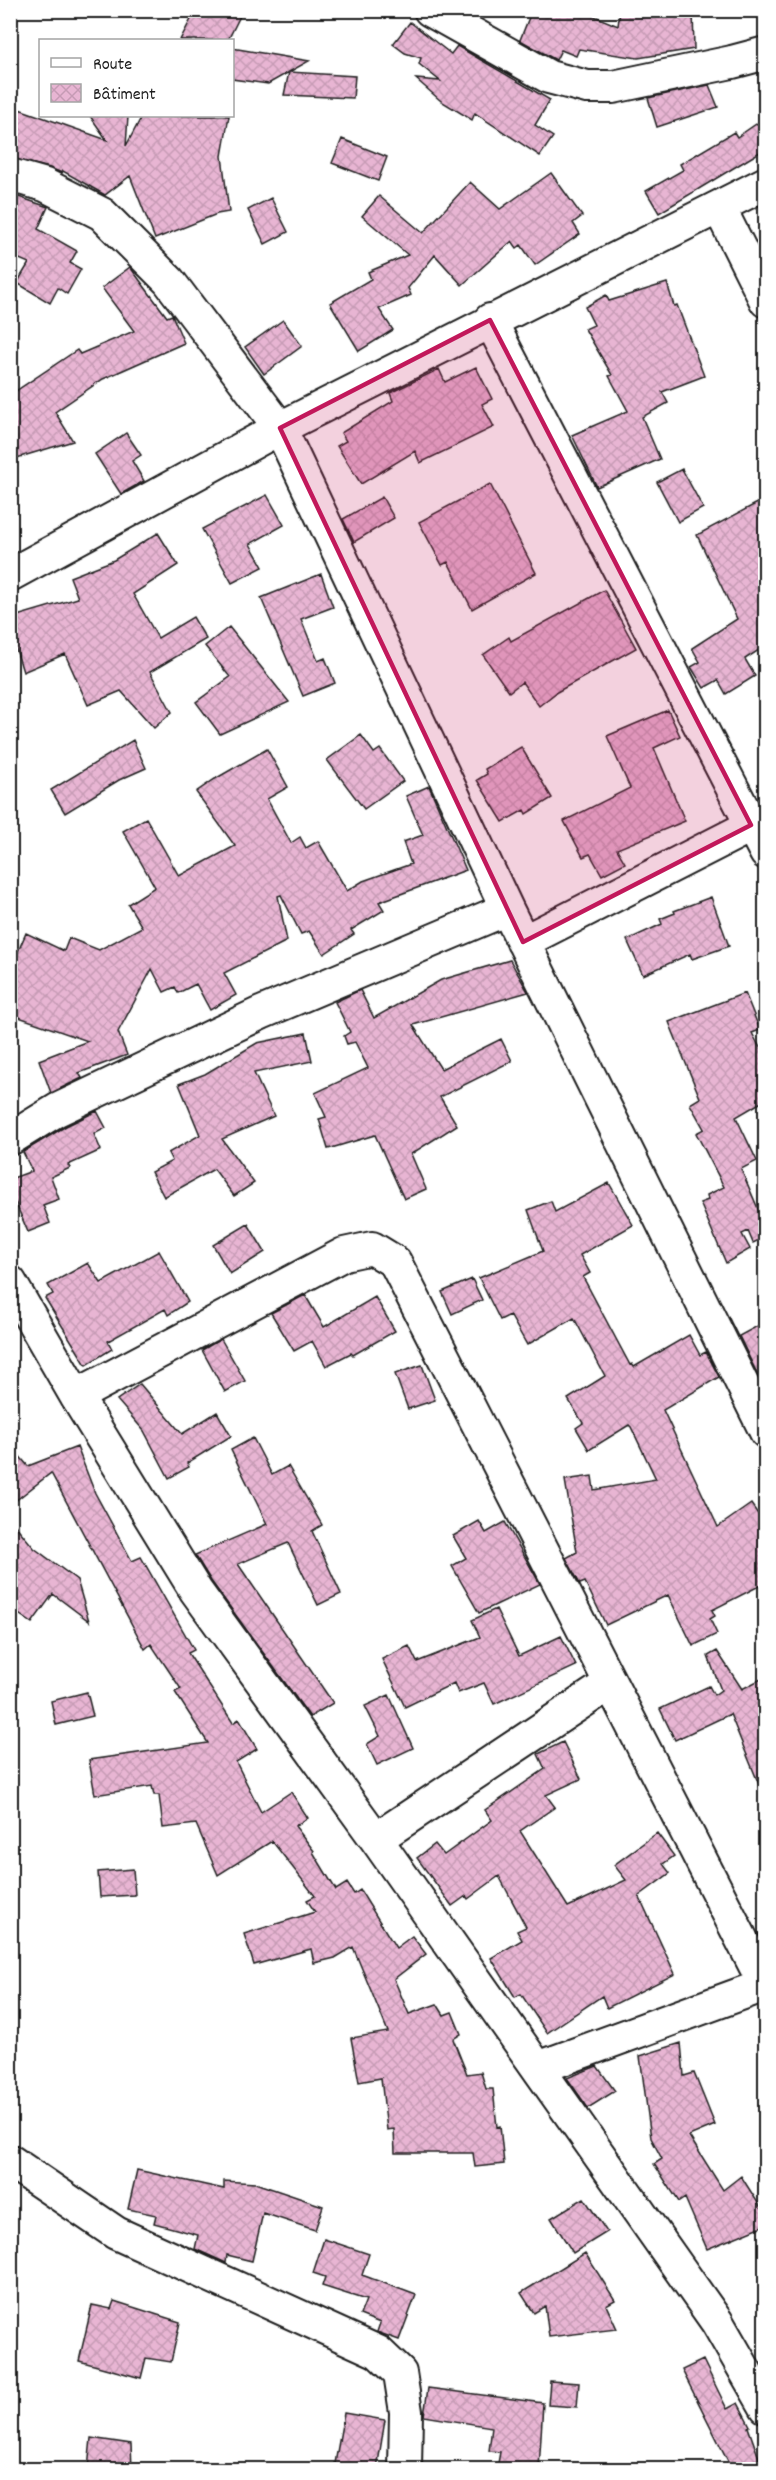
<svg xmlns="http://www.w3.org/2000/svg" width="776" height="2480" viewBox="0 0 776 2480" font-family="Dekko,sans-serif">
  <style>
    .building { fill: url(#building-cross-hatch); stroke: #1c1c1c; stroke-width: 1.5 }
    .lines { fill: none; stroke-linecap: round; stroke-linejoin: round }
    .minor-casing { stroke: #1c1c1c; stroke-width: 36 }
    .minor { stroke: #fff; stroke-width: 32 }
    .marked { fill: #c2185b; fill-opacity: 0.2; stroke: #c2185b; stroke-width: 4.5; stroke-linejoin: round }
  </style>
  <defs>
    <pattern id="building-cross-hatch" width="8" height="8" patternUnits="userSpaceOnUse" patternTransform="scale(1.5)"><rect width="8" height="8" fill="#e8b5d3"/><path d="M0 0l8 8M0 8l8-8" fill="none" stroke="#c69bb5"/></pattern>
  </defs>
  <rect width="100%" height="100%" fill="#fff"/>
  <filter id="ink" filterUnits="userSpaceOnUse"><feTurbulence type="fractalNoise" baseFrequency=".0167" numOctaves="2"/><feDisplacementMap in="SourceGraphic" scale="12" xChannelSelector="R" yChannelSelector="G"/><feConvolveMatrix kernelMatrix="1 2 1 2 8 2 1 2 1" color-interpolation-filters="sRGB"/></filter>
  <g filter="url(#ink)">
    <path class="building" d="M 196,10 L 243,10 L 228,40 L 180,40 Z
      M 532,10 L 580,10 L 618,26 L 620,10 L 693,10 L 694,49 L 638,58 L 579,49 L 576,56 L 561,50 L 556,60 L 520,40 Z
      M 410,22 L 451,54 L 457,46 L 550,100 L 535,125 L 553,137 L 540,156 L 475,113 L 472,120 L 441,101 L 416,79 L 440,81 L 419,64 L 421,58 L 405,53 L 393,44 Z
      M 232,48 L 309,61 L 289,72 L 355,76 L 353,98 L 284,95 L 289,72 L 268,84 L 232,79 Z
      M 709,85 L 718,107 L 657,127 L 648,98 Z
      M 19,109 L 107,140 L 90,116 L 128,116 L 126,146 L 142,116 L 229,116 L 222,156 L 229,212 L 217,214 L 155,239 L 130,176 L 105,195 L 63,171 L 62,173 L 50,168 L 10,158 L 10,110 L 18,113 Z
      M 765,118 L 765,149 L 659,213 L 646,191 L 683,170 L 680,164 L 734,132 L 737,137 Z
      M 342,139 L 387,157 L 378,181 L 332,163 Z
      M 551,173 L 582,216 L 573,223 L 580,234 L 535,265 L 521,245 L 517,248 L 512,241 L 462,285 L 435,255 L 408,288 L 411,295 L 379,309 L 393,330 L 359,351 L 330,303 L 371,279 L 368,272 L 408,255 L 362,216 L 379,196 L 423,233 L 470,182 L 500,209 Z
      M 10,194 L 48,207 L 38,229 L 77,251 L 70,263 L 81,269 L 67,294 L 58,288 L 50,303 L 17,283 L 29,263 L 10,255 Z
      M 271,198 L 288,232 L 265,244 L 248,210 Z
      M 130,267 L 167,317 L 172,315 L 184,343 L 103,379 L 55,412 L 73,441 L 10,460 L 10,395 L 77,350 L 80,354 L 134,331 L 102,288 Z
      M 667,283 L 674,306 L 677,305 L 704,376 L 662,392 L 668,403 L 642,417 L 660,459 L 597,487 L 572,435 L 628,411 L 609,376 L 612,375 L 585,329 L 594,325 L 585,307 L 606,295 L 609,301 Z
      M 283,320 L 302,346 L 264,374 L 245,347 Z
      M 476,367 L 492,399 L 482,404 L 494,427 L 420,463 L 415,451 L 361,484 L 337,446 L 346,441 L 341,433 L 393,401 L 390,393 L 439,369 L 445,382 Z
      M 126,433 L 141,455 L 132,461 L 144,481 L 121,494 L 95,454 Z
      M 682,469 L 703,508 L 678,522 L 657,482 Z
      M 490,484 L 536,573 L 472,609 L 448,562 L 442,565 L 419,522 Z
      M 267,495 L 284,525 L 250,544 L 263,567 L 232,583 L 202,529 Z
      M 382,497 L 394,518 L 354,542 L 343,519 Z
      M 765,499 L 765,646 L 745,659 L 755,676 L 726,694 L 718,680 L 704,688 L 691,667 L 700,662 L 692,648 L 737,619 L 697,535 Z
      M 158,533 L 178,565 L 133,594 L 158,638 L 193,617 L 206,639 L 150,672 L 172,712 L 154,728 L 121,691 L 88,705 L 65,654 L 23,672 L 10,630 L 10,618 L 78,598 L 70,577 L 114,560 Z
      M 321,574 L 333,607 L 301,619 L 318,661 L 325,658 L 335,683 L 303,696 L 261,598 Z
      M 604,590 L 636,648 L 557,692 L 539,706 L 522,682 L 509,692 L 483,655 L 509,637 L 511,641 Z
      M 229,627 L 289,702 L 220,734 L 196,702 L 230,677 L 205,646 Z
      M 668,710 L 680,736 L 654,748 L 685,821 L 617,849 L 625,863 L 602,875 L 590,854 L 583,857 L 564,821 L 630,788 L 607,736 Z
      M 361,735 L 374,753 L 380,749 L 403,781 L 364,809 L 327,760 Z
      M 133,740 L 146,768 L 119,780 L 65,813 L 51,790 Z
      M 521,747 L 552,798 L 526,814 L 524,810 L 503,822 L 477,780 L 487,774 L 485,769 Z
      M 267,749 L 288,787 L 267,799 L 291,843 L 300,837 L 306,848 L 318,841 L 347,891 L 363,881 L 411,864 L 403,842 L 423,835 L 406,796 L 429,786 L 466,870 L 379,902 L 384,910 L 351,930 L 354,934 L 324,954 L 309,931 L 301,934 L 281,895 L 278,896 L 287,941 L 224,973 L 236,995 L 210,1010 L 196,984 L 178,993 L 175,987 L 164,992 L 152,969 L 118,1032 L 127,1055 L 79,1073 L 82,1078 L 51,1093 L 39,1060 L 88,1041 L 10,1014 L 10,970 L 26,933 L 64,951 L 69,938 L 99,950 L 142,927 L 128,904 L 155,887 L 123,831 L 146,818 L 179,876 L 235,846 L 196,792 L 215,779 Z
      M 711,897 L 729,946 L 692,959 L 690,954 L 643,975 L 627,940 L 662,924 L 660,919 L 675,913 L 674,911 Z
      M 510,960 L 528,992 L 413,1025 L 441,1069 L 501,1039 L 512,1061 L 440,1097 L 457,1125 L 411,1154 L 426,1189 L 404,1199 L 375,1135 L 328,1149 L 319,1119 L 326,1117 L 315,1093 L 368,1068 L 355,1042 L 347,1044 L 344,1036 L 350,1032 L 335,1002 L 360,990 L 374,1018 L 441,980 Z
      M 745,993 L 760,1030 L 752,1033 L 765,1057 L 765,1100 L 736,1117 L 757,1161 L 741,1169 L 765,1225 L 765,1237 L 753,1243 L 748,1231 L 742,1234 L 750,1249 L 726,1263 L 700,1203 L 708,1200 L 707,1195 L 724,1187 L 696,1133 L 704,1129 L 690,1104 L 700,1098 L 669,1022 Z
      M 306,1033 L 312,1061 L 254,1073 L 274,1116 L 222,1139 L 254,1183 L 234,1196 L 214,1169 L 164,1197 L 151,1172 L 172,1161 L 168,1153 L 200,1135 L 179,1084 L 205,1074 L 257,1043 Z
      M 97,1111 L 106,1128 L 94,1134 L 101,1150 L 68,1165 L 70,1168 L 51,1177 L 59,1199 L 43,1205 L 50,1223 L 28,1232 L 10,1190 L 10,1179 L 32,1171 L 23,1152 L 66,1126 Z
      M 609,1183 L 633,1225 L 580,1255 L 590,1273 L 583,1277 L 630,1365 L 632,1364 L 634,1367 L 689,1335 L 700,1355 L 706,1352 L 719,1377 L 663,1410 L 718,1527 L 751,1504 L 765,1524 L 765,1583 L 712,1610 L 715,1616 L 710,1619 L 717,1634 L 693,1646 L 668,1595 L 606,1625 L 585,1582 L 580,1584 L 566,1558 L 577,1552 L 565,1480 L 592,1476 L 594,1490 L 656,1479 L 631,1427 L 629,1425 L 589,1450 L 576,1428 L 583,1423 L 568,1399 L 605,1376 L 574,1318 L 527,1345 L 510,1315 L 500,1320 L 479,1278 L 543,1251 L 528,1210 L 551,1201 L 555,1212 Z
      M 248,1224 L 265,1252 L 230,1274 L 213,1245 Z
      M 159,1251 L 188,1302 L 168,1315 L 165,1309 L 108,1341 L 112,1349 L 86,1365 L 45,1298 L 53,1294 L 48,1285 L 88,1263 L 101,1283 Z
      M 472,1279 L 482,1300 L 452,1314 L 442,1292 Z
      M 305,1295 L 324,1327 L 375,1297 L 395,1331 L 353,1355 L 351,1353 L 326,1366 L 312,1341 L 294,1351 L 271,1313 Z
      M 765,1322 L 765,1390 L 739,1336 Z
      M 221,1339 L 245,1381 L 225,1392 L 202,1350 Z
      M 422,1365 L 435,1400 L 408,1409 L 395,1374 Z
      M 140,1384 L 182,1434 L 217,1412 L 231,1436 L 187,1463 L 189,1467 L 169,1478 L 144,1431 L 117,1400 Z
      M 253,1438 L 272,1475 L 288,1466 L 322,1525 L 312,1531 L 341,1594 L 318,1605 L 288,1543 L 238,1564 L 333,1703 L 310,1717 L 211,1581 L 195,1555 L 267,1524 L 231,1450 Z
      M 10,1445 L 28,1466 L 77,1447 L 95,1493 L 132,1561 L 141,1557 L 194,1650 L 188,1653 L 233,1723 L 239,1719 L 257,1749 L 236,1762 L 261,1812 L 291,1792 L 308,1818 L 295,1826 L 314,1851 L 313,1852 L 336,1890 L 347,1883 L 354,1894 L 360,1890 L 396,1948 L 412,1936 L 426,1954 L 394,1979 L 409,2014 L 437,2004 L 444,2015 L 452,2012 L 461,2034 L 453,2039 L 467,2074 L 481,2072 L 486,2089 L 493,2089 L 497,2127 L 500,2126 L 504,2164 L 475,2167 L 473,2153 L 395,2153 L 394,2129 L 387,2130 L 381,2078 L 359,2082 L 351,2038 L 388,2032 L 353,1947 L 335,1958 L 314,1963 L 311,1949 L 254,1965 L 244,1934 L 315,1912 L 307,1900 L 315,1896 L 272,1841 L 218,1875 L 196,1824 L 163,1828 L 159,1795 L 154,1795 L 152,1786 L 95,1795 L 89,1760 L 208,1743 L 175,1692 L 181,1689 L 151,1644 L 145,1649 L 51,1473 L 10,1505 Z
      M 10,1519 L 34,1548 L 77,1580 L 89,1621 L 53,1594 L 32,1623 L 10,1608 Z
      M 479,1521 L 486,1533 L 505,1522 L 540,1584 L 479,1613 L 452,1566 L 466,1558 L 453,1536 Z
      M 496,1609 L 519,1656 L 561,1636 L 576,1666 L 494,1704 L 484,1683 L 458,1693 L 454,1683 L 405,1707 L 382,1659 L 409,1646 L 417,1662 L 480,1637 L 472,1620 Z
      M 717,1651 L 742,1689 L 765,1677 L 765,1799 L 730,1714 L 675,1740 L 660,1709 L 709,1686 L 714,1695 L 721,1690 L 708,1656 Z
      M 87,1692 L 93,1716 L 56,1725 L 51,1701 Z
      M 389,1695 L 413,1748 L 377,1765 L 367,1744 L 380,1736 L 365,1706 Z
      M 563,1742 L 581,1779 L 546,1795 L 555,1807 L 520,1831 L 568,1907 L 626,1880 L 614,1865 L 657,1833 L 674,1856 L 663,1864 L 670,1873 L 639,1896 L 675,1974 L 607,2008 L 602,1996 L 547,2033 L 521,1994 L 515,1997 L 491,1958 L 522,1940 L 517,1931 L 526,1927 L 499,1876 L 468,1899 L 466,1896 L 452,1906 L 417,1858 L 435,1844 L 444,1855 L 492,1820 L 485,1810 L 545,1769 L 538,1754 Z
      M 133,1869 L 135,1895 L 100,1897 L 98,1872 Z
      M 681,2043 L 684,2076 L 694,2073 L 715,2125 L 689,2136 L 723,2190 L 741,2176 L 765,2214 L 765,2225 L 707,2249 L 685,2198 L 679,2202 L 654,2164 L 662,2159 L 651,2138 L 640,2056 Z
      M 597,2066 L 615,2091 L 588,2108 L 567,2078 Z
      M 137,2170 L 224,2189 L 224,2181 L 255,2183 L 323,2206 L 315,2230 L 263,2213 L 252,2261 L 227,2255 L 226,2263 L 195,2249 L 198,2235 L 154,2223 L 156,2215 L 128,2209 Z
      M 584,2198 L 607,2232 L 573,2253 L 551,2218 Z
      M 324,2239 L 369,2254 L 362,2275 L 416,2295 L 399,2340 L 377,2332 L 380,2323 L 360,2315 L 366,2300 L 322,2286 L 325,2277 L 313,2273 Z
      M 585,2253 L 615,2300 L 606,2305 L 617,2329 L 549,2337 L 545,2306 L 534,2313 L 521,2293 Z
      M 114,2301 L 180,2322 L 171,2362 L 146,2358 L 141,2378 L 79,2361 L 92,2305 L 111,2309 Z
      M 703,2360 L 727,2409 L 738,2403 L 750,2426 L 748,2427 L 763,2469 L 732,2469 L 682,2370 Z
      M 550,2381 L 579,2383 L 577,2407 L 548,2405 Z
      M 428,2388 L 543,2403 L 539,2469 L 497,2469 L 500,2452 L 489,2451 L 492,2427 L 424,2416 Z
      M 344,2413 L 385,2420 L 377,2469 L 334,2469 Z
      M 91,2438 L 131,2444 L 132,2469 L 88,2469 Z"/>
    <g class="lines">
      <g class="minor-casing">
        <path id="minor" d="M 430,10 L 549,77 L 587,87 L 613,87 L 732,62 L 766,53
          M 10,175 L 45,185 L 102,214 L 169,281 L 280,428 L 507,909 L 766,1432
          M 719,207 L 766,301
          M 490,320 L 766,853
          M 10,575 L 280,428 L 766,183
          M 523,942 L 766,818
          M 10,1139 L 57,1110 L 261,1013 L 507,909
          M 10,1282 L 76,1396 L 196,1591 L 376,1839 L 717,2322 L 766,2407
          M 76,1396 L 344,1254 L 372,1248 L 395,1262 L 766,1987
          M 376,1839 L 609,1684
          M 538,2068 L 765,1985
          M 10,2161 L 116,2233 L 378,2352 L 400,2373 L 406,2412 L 405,2470"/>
      </g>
      <use href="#minor" class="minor"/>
    </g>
  </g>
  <path class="marked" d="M 490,320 L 751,825 L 523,942 L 280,428 Z"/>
  <rect width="776" height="2480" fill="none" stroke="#fff" stroke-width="36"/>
  <rect x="18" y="18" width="740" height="2444" fill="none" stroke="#1c1c1c" stroke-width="2" filter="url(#ink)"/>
  <rect x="39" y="39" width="195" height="78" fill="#ffffff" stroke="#a4a4a4" stroke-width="1.5"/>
  <rect x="51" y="58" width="30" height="9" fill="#ffffff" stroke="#a4a4a4" stroke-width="1.5"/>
  <text x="93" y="69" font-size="18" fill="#1c1c1c">Route</text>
  <rect x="51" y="84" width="30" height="18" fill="url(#building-cross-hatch)" stroke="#a4a4a4" stroke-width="1.5"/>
  <text x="93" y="99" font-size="18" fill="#1c1c1c">Bâtiment</text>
</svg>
